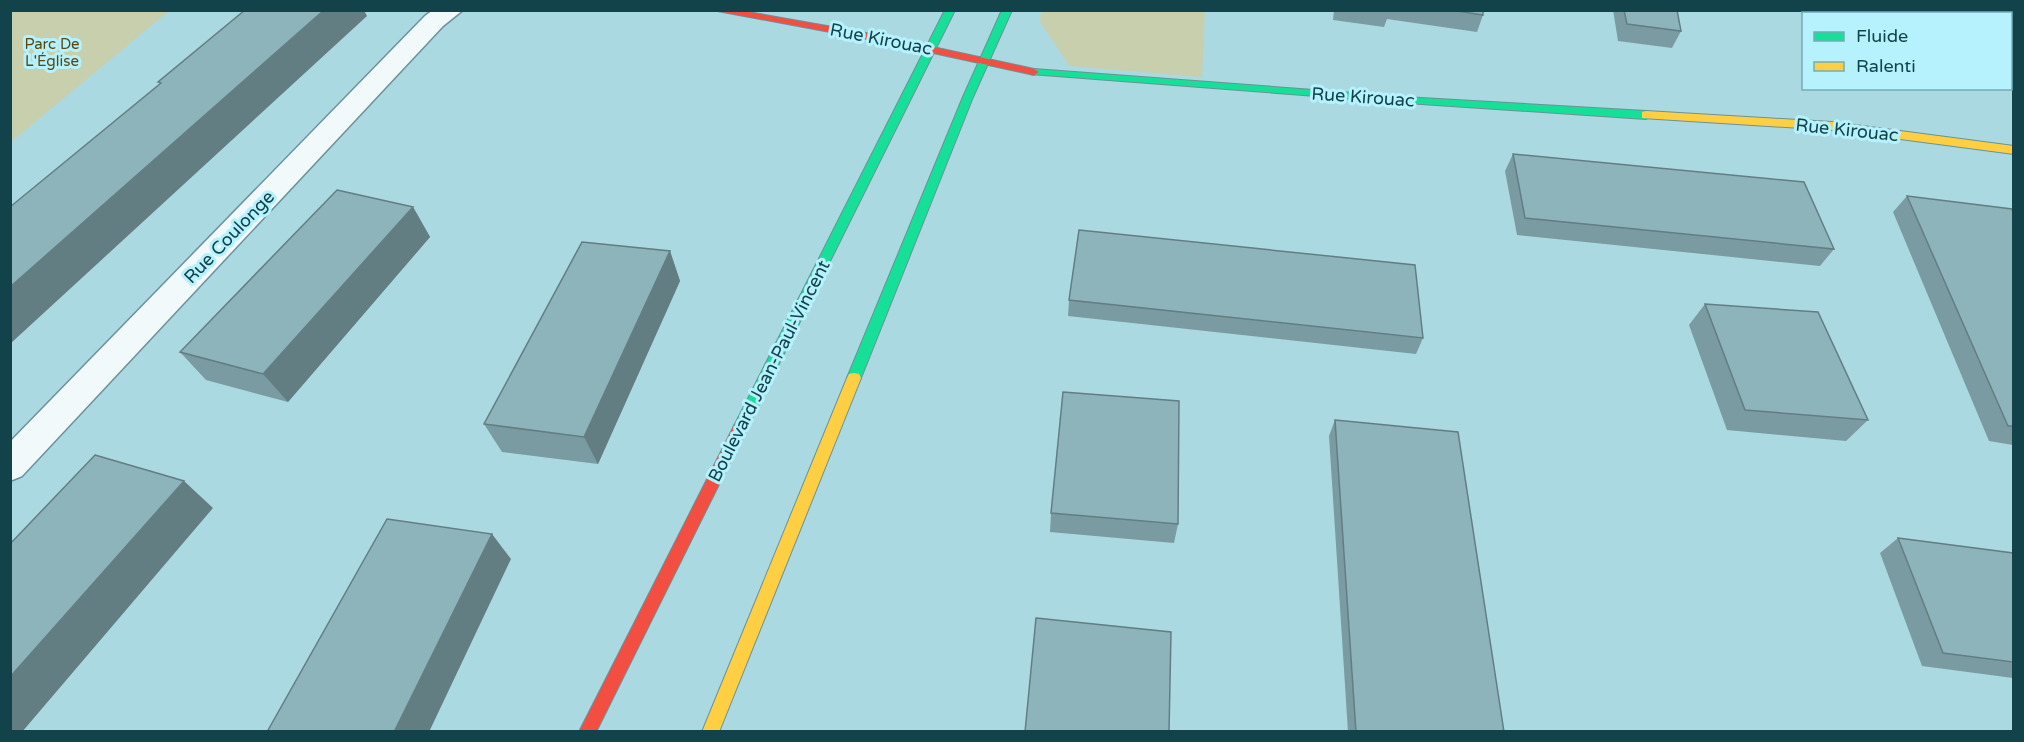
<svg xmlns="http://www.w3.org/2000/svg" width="2024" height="742" viewBox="0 0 2024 742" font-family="'Varela Round',sans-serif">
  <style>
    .green { fill: #c8cfad }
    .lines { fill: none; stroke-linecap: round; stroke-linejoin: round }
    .street-casing { stroke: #6b9298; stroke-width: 3 }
    .fast-casing { stroke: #6b9298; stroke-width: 2 }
    .slow-casing { stroke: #6b9298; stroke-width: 2 }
    .jam-casing { stroke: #6b9298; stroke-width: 2 }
    .street { fill: #f2f9fb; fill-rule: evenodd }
    .fast { fill: #16e098; fill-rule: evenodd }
    .slow { fill: #ffcf43; fill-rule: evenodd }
    .jam { fill: #f24e42; fill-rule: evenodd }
    .wall { fill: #799ba1 }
    .shaded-wall { fill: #637e83 }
    .building { fill: #8db4bb; stroke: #637e83; stroke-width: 1.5 }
    .labels { text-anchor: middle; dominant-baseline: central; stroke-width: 6; stroke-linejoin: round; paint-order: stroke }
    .far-park-label { font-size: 15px; fill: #584711; stroke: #b5f2fd }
    .street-label { font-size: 18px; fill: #12424a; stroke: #b5f2fd }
  </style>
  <rect width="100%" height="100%" fill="#abd9e2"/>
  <path class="green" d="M 11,10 L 169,10 L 169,11 L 11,142 Z
    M 1043,11 L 1205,11 L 1202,77 L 1069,66 L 1039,20 Z"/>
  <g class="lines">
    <g class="street-casing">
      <path id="street" d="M 433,10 L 463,10 L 443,26 L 22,476 L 10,481 L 10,442 L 425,16 Z
        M 1999,10 L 2014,10 L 2014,23 L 2010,23 L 2010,14 L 2000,14 Z"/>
    </g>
    <g class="fast-casing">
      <path id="fast" d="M 945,10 L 955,10 L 745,432 L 735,432 L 733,428 Z
        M 1002,10 L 1012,10 L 973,97 L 861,378 L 859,382 L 849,382 L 847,378 L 963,97 Z
        M 1034,69 L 1421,98 L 1646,111 L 1652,115 L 1646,119 L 1421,104 L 1030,74 L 1030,70 Z"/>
    </g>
    <g class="slow-casing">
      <path id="slow" d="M 1646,111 L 1832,122 L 2014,146 L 2014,154 L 1832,130 L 1642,118 L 1642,112 Z
        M 854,373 L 859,374 L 861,378 L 719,732 L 702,732 L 847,378 L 849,374 Z"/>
    </g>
    <g class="jam-casing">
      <path id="jam" d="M 712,10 L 737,10 L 878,35 L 1034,69 L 1039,72 L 1034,75 L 878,41 Z
        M 740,422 L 745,424 L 747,428 L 596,732 L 579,732 L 735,424 Z"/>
    </g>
    <use href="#street" class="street"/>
    <use href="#fast" class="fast"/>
    <use href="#slow" class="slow"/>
    <use href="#jam" class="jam"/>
  </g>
  <path class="wall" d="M 1334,10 L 1483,10 L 1483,15 L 1477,32 L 1387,19 L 1384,27 L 1333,20 Z
    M 1613,10 L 1677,10 L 1681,31 L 1672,48 L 1618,41 Z
    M 1801,10 L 1966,10 L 1968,14 L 1803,14 L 1803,20 Z
    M 1513,154 L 1834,249 L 1820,266 L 1517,235 L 1505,171 Z
    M 1907,196 L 2013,212 L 2013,445 L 1989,441 L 1893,212 Z
    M 413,207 L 430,237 L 288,402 L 206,380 L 180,352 Z
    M 670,251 L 680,281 L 598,464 L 502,452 L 484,424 Z
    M 1069,300 L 1423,338 L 1416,354 L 1068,316 Z
    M 1705,304 L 1868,420 L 1846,441 L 1727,430 L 1689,325 Z
    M 1335,420 L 1504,732 L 1348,732 L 1329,436 Z
    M 1051,513 L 1178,524 L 1174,543 L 1050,532 Z
    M 1898,538 L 2013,553 L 2013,678 L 1922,666 L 1880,553 Z"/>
  <path class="shaded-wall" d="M 324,10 L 364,10 L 367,16 L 10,344 L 10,287 Z
    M 413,207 L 430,237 L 288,402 L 263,374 Z
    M 670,251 L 680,281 L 598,464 L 584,437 Z
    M 184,481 L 213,508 L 22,732 L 10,732 L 10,677 Z
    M 492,534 L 511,559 L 429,732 L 394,732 Z"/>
  <path class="building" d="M 245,10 L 324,10 L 10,287 L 10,207 L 161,83 L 158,82 Z
    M 1451,10 L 1483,10 L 1483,15 Z
    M 1624,10 L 1677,10 L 1681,31 L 1627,24 Z
    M 1817,10 L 1966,10 L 1968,14 L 1818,14 Z
    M 1513,154 L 1804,182 L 1834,249 L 1525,218 Z
    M 337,190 L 413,207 L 263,374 L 180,352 Z
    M 1907,196 L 2012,209 L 2013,212 L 2013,426 L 2008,426 Z
    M 1079,230 L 1415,265 L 1423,338 L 1069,300 Z
    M 582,242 L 670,251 L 584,437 L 484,424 Z
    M 1705,304 L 1818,312 L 1868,420 L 1745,410 Z
    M 1063,392 L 1179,401 L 1178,524 L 1051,513 Z
    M 1335,420 L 1458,432 L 1504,732 L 1356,732 Z
    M 95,455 L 184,481 L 10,677 L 10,544 Z
    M 387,519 L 492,534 L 394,732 L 267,732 Z
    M 1898,538 L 2013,553 L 2013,662 L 1943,653 Z
    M 1036,618 L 1171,632 L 1169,732 L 1025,732 Z"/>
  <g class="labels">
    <g class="far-park-label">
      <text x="52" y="44">Parc De<tspan x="52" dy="17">L'Église</tspan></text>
    </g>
    <g class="street-label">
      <text transform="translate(881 39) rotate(11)">Rue Kirouac</text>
      <text transform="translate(1363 97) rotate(4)">Rue Kirouac</text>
      <text transform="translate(1847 130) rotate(6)">Rue Kirouac</text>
      <text transform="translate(229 237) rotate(-46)">Rue Coulonge</text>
      <text transform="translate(769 371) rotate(-63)">Boulevard Jean-Paul-Vincent</text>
    </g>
  </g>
  <rect width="2024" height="742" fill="none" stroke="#12424a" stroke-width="24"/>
  <rect x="1802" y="12" width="210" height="78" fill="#b5f2fd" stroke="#74acb5" stroke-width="1.5"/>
  <rect x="1814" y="32" width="30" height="9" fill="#16e098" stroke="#74acb5" stroke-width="1.5"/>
  <text x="1856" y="42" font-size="18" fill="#12424a">Fluide</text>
  <rect x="1814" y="62" width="30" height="9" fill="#ffcf43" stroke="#74acb5" stroke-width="1.5"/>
  <text x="1856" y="72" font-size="18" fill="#12424a">Ralenti</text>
</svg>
